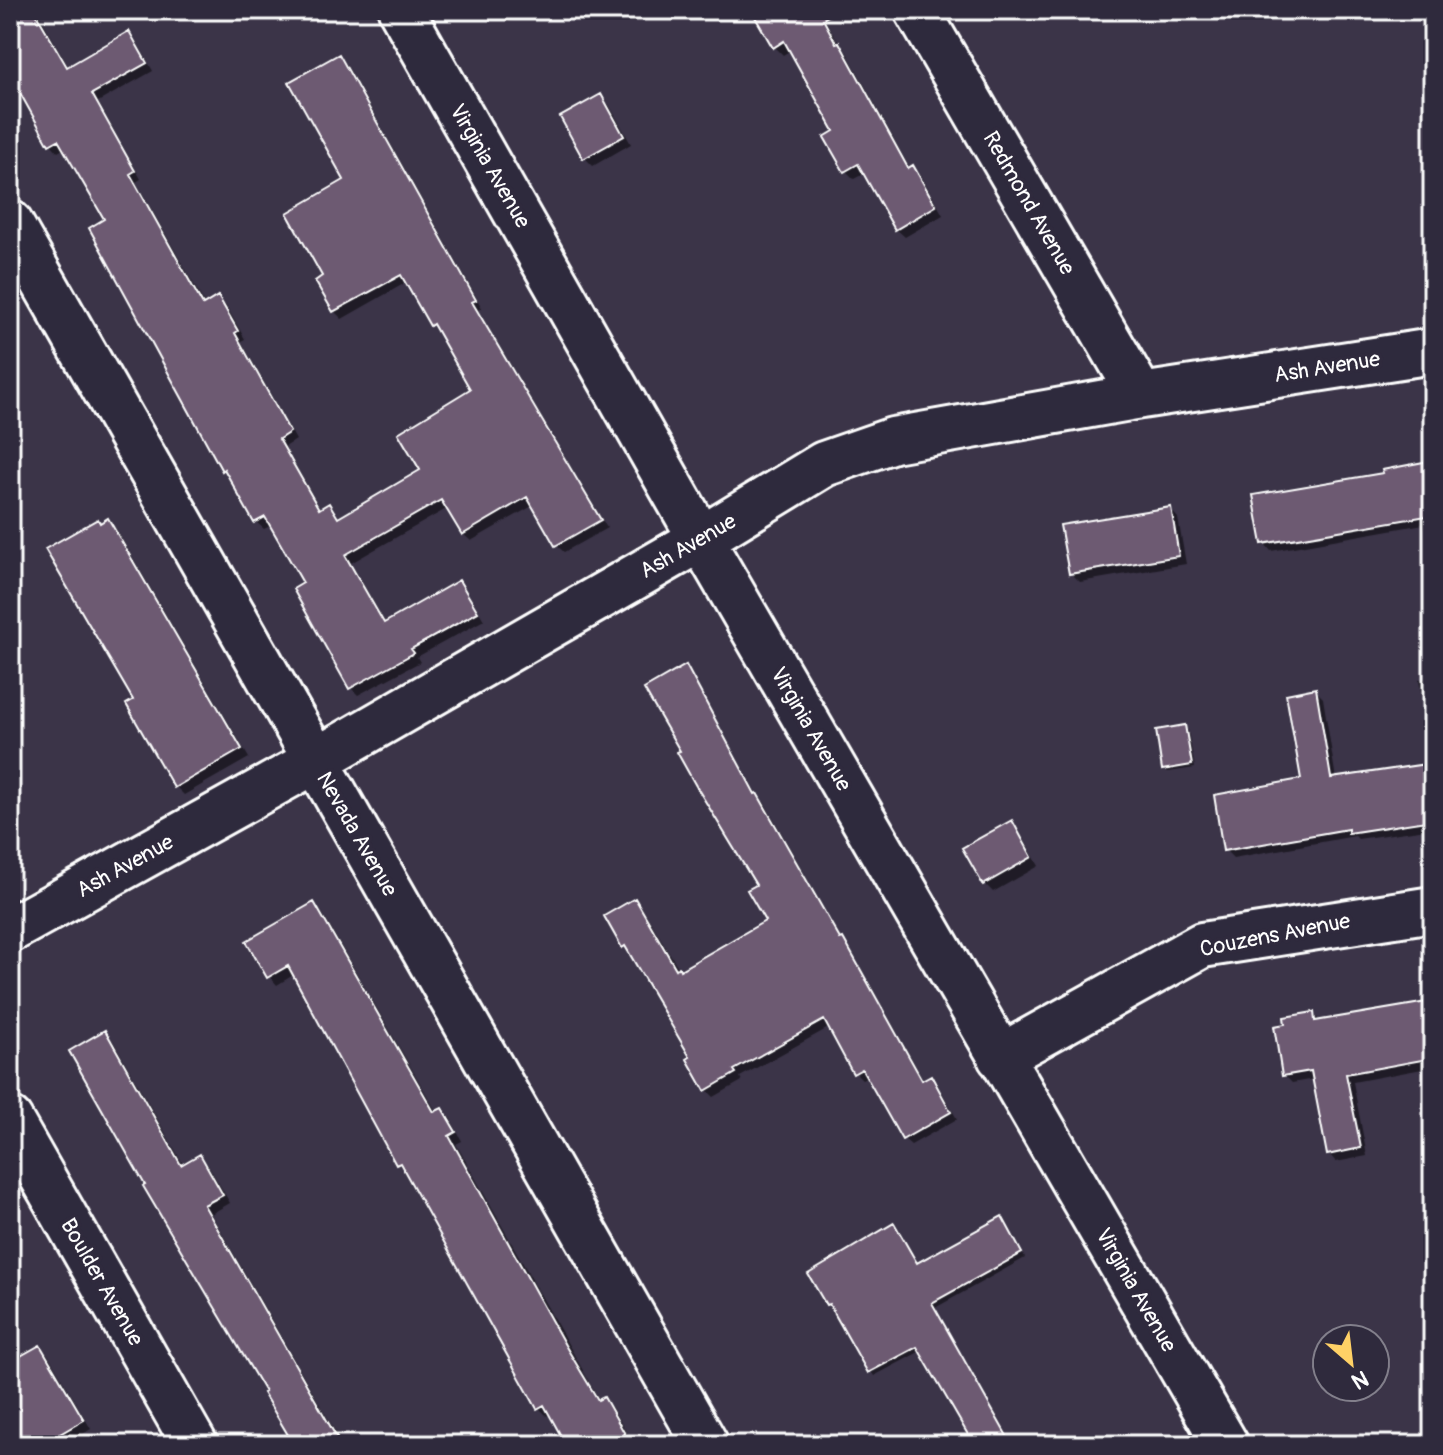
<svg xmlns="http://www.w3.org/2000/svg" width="1443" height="1455" viewBox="0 0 1443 1455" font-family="Pangolin,sans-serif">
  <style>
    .shadow { fill: #0007 }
    .building { fill: #6d5a72; stroke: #fff; stroke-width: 2 }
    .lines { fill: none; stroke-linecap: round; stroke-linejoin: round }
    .minor-casing { stroke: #fff; stroke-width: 50 }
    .minor { stroke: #2f2a3d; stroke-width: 44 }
    .labels { text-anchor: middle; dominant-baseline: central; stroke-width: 7; stroke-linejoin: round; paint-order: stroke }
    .street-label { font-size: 22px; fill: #fff; stroke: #2f2a3d }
  </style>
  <rect width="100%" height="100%" fill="#3b3448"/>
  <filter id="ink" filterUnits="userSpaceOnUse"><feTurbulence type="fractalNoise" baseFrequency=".0125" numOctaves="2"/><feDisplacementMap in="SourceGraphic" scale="16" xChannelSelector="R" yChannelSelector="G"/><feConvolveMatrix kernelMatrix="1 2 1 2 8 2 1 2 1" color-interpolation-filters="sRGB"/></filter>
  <g filter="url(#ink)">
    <path class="shadow" d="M 10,10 L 39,10 L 37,11 L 69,68 L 129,33 L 136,41 L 153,71 L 98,102 L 141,179 L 136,182 L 206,306 L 218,299 L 226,306 L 245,339 L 241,341 L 296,440 L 285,447 L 321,510 L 329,505 L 340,519 L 423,471 L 473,390 L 407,282 L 342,319 L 334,311 L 325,277 L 347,181 L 339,57 L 346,64 L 482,308 L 478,310 L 607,528 L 564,552 L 556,545 L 534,505 L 471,541 L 463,534 L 448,508 L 351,563 L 386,624 L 459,583 L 466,590 L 484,620 L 417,657 L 420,662 L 358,695 L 351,688 L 306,584 L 272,525 L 264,529 L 256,522 L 230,476 L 224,470 L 92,229 L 107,220 L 65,148 L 58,152 L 51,144 L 23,95 L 18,98 L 10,89 Z
      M 498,10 L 530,10 L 508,22 Z
      M 760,10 L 819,10 L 840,45 L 847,53 L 910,169 L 913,167 L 921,176 L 943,215 L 905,237 L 896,229 L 865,173 L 854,179 L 846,171 L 827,137 L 836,132 L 791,50 L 783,55 L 775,47 Z
      M 601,96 L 609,105 L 631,144 L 593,166 L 585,158 Z
      M 10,377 L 19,393 L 10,398 Z
      M 1428,464 L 1433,468 L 1433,576 L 1424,524 L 1271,551 L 1264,543 L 1385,475 Z
      M 1170,509 L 1178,518 L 1186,564 L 1080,582 L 1071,573 Z
      M 108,520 L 116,529 L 249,758 L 184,795 L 176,787 L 129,704 L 136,700 L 101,525 Z
      M 685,668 L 692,675 L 758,797 L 764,802 L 841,939 L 849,947 L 924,1081 L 930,1077 L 937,1084 L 957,1119 L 911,1145 L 904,1139 L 868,1076 L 862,1079 L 855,1072 L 830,1027 L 740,1077 L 742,1081 L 714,1097 L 707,1090 L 692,1058 L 631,953 L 624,947 L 635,901 L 642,908 L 681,972 L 767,922 L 758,886 Z
      M 1433,677 L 1433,761 L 1419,680 Z
      M 1315,690 L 1323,698 L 1336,779 L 1433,765 L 1433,828 L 1358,839 L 1355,836 L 1233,858 L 1225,850 L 1304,781 Z
      M 1184,727 L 1188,731 L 1195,768 L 1168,772 L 1164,769 Z
      M 1011,823 L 1019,831 L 1039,866 L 993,892 L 985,884 L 965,849 Z
      M 314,904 L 322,913 L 437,1113 L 442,1110 L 450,1118 L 462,1141 L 456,1144 L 600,1401 L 604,1400 L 612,1408 L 632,1442 L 629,1445 L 568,1445 L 551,1414 L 547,1416 L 539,1408 L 406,1172 L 398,1164 L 295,974 L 277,985 L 269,976 Z
      M 1433,1002 L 1433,1067 L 1353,1082 L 1367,1156 L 1336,1162 L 1329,1154 L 1314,1079 L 1292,1083 L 1284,1075 L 1313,1014 L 1321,1022 Z
      M 105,1033 L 113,1041 L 184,1166 L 199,1157 L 208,1165 L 230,1203 L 211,1214 L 343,1445 L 295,1445 Z
      M 1001,1218 L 1025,1258 L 935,1308 L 1012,1445 L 976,1445 L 921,1351 L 874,1376 L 828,1304 L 918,1265 Z
      M 40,1347 L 48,1355 L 91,1429 L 83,1434 L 90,1445 L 10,1445 L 10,1364 Z"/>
    <path class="building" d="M 10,10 L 34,10 L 67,67 L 129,31 L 147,63 L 92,94 L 135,171 L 130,174 L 203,305 L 218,296 L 238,331 L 235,333 L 290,432 L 279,439 L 319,509 L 329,503 L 338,518 L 420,470 L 398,433 L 470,389 L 433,324 L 430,326 L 401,275 L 333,312 L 315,281 L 322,276 L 287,213 L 344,180 L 289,82 L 339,54 L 476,300 L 472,302 L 601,520 L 555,546 L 527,497 L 462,535 L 441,500 L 345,555 L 384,623 L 459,580 L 478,612 L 411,649 L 414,653 L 349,689 L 293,589 L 303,583 L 265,517 L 254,523 L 224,469 L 222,471 L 89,228 L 104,219 L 58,140 L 49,145 L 10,75 Z
      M 751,10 L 839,10 L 823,19 L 836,43 L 839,42 L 908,168 L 913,165 L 936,206 L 895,230 L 858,164 L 844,172 L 824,137 L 834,131 L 784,41 L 773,48 Z
      M 601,94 L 624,136 L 583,159 L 560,117 Z
      M 1429,461 L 1433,484 L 1433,515 L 1262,544 L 1253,495 L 1383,473 L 1382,470 Z
      M 1171,507 L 1179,556 L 1069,574 L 1060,525 Z
      M 108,518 L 242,749 L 174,788 L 126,704 L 133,700 L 45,549 L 98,519 L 100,523 Z
      M 686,665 L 755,794 L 757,793 L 840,939 L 843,938 L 922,1080 L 931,1075 L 951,1112 L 902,1140 L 862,1069 L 853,1074 L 824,1020 L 734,1070 L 736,1073 L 705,1091 L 687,1059 L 690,1057 L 625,946 L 622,948 L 604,916 L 635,898 L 676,969 L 679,967 L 680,970 L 765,921 L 747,890 L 756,885 L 696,786 L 677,752 L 680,751 L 644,689 Z
      M 1316,688 L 1331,778 L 1433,763 L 1433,820 L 1348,833 L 1348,829 L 1223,851 L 1214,795 L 1301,779 L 1286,694 Z
      M 1185,725 L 1192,765 L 1162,770 L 1156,730 Z
      M 1012,820 L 1032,857 L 983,885 L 962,848 Z
      M 314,902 L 434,1112 L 442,1108 L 456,1132 L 449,1136 L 565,1345 L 598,1400 L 604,1397 L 625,1434 L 605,1445 L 566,1445 L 544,1405 L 537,1409 L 400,1163 L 396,1165 L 288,966 L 267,978 L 246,941 Z
      M 1433,1001 L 1433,1058 L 1346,1074 L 1361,1148 L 1327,1155 L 1311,1071 L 1282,1076 L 1274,1026 L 1285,1024 L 1284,1017 L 1314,1012 L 1315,1021 Z
      M 105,1030 L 181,1165 L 200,1154 L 223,1195 L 204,1205 L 341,1445 L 294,1445 L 263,1393 L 265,1392 L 143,1186 L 145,1185 L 69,1051 Z
      M 1002,1216 L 1022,1253 L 932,1303 L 1012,1445 L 974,1445 L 917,1347 L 868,1373 L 829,1304 L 826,1305 L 808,1274 L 894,1223 L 917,1263 Z
      M 40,1345 L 84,1420 L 41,1445 L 10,1445 L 10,1362 Z"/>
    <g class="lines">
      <g class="minor-casing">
        <path id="minor" d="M 401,10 L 701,539 L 1226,1445
          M 917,10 L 1141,396
          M 10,223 L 706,1445
          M 10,930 L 315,761 L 701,539 L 824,464 L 893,440 L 1141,396 L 1433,351
          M 1000,1057 L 1202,945 L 1433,909
          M 10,1120 L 195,1445"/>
      </g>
      <use href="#minor" class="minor"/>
    </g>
  </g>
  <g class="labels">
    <g class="street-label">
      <text transform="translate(490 166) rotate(60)">Virginia Avenue</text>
      <text transform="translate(1029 203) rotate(60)">Redmond Avenue</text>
      <text transform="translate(1327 367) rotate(-9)">Ash Avenue</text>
      <text transform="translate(688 546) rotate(-30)">Ash Avenue</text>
      <text transform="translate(811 729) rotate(60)">Virginia Avenue</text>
      <text transform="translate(357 834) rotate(60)">Nevada Avenue</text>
      <text transform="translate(125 866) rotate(-29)">Ash Avenue</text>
      <text transform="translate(1275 935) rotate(-11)">Couzens Avenue</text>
      <text transform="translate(102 1282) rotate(60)">Boulder Avenue</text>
      <text transform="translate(1136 1290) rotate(60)">Virginia Avenue</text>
    </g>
  </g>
  <rect width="1443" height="1455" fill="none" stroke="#2f2a3d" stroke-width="40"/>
  <rect x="20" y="20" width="1403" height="1415" fill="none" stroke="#fff" stroke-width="3" filter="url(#ink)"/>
  <g transform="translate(1351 1363) rotate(152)"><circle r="38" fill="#2f2a3d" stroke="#827f8b" stroke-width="2"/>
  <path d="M0-6L14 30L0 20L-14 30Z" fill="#ffd166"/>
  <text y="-12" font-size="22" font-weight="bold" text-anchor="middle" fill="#ffffff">N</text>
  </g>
</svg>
